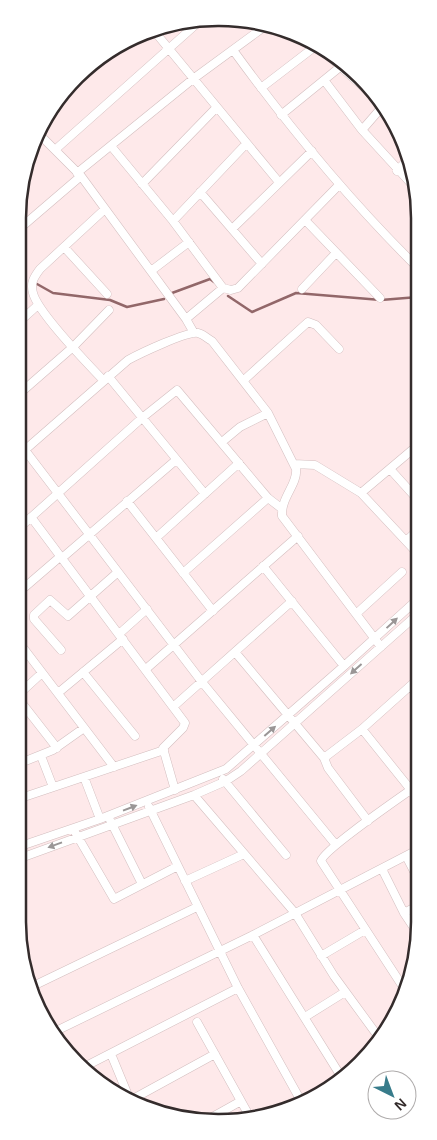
<svg xmlns="http://www.w3.org/2000/svg" width="437" height="1140" viewBox="0 0 437 1140" font-family="Helvetica,sans-serif">
  <style>
    .lines { fill: none; stroke-linecap: round; stroke-linejoin: round }
    .stream { stroke: #926769; stroke-width: 2.5 }
    .minor-casing { stroke: #d3bebf; stroke-width: 9 }
    .minor { stroke: #fff; stroke-width: 8 }
    .oneway { fill: #9a9696 }
    .rim { fill: none; stroke: #342c2c; stroke-width: 2.5 }
  </style>
  <rect width="100%" height="100%" fill="#fee9ea"/>
  <g class="lines">
    <path class="stream" d="M 18,281 L 23,281
      M 37,284 L 53,293 L 110,300 L 127,307 L 164,299
      M 172,293 L 210,279 L 214,282
      M 228,296 L 252,312 L 296,293 L 381,300 L 418,297"/>
    <g class="minor-casing">
      <path id="minor" d="M 155,32 L 278,181
        M 316,45 L 378,100
        M 233,50 C 289,127 350,201 418,268
        M 324,80 L 362,130 L 417,190
        M 261,88 L 317,45
        M 281,115 L 340,67
        M 362,130 L 382,107
        M 40,135 L 81,176 L 186,319 L 194,333
        M 111,146 L 173,221 L 223,288
        M 56,149 L 201,20
        M 397,171 L 409,158
        M 77,173 L 193,79 L 268,24
        M 142,184 L 216,108
        M 200,192 L 262,264
        M 305,220 L 380,298
        M 173,221 L 246,144
        M 232,229 L 312,151
        M 18,230 L 81,176
        M 64,247 L 107,294
        M 151,271 L 189,242
        M 302,289 L 336,253
        M 186,319 L 223,288 L 231,290 L 238,288 L 339,185
        M 18,323 L 38,305
        M 108,376 L 205,494
        M 103,380 C 87,363 38,313 33,293 C 30,283 34,277 40,269 L 105,209
        M 244,380 L 308,322 L 316,325 L 339,349
        M 18,395 L 73,347 L 109,310
        M 18,441 L 202,682 L 336,845
        M 222,442 L 240,427 L 268,413
        M 18,456 L 128,360 C 139,354 187,331 198,333 C 203,334 208,339 212,341 L 268,413 L 296,469 C 298,484 281,497 282,516 L 381,647
        M 294,464 L 315,465 L 361,493 L 418,445
        M 390,469 L 418,500
        M 361,493 L 419,555
        M 127,501 L 213,611
        M 31,517 L 185,723 L 183,728 L 163,748 L 175,790
        M 18,529 L 142,418 L 177,390 L 268,498 L 281,508
        M 156,538 L 239,463
        M 406,541 L 419,529
        M 62,558 L 176,460
        M 263,566 L 344,666
        M 183,573 L 268,498
        M 18,593 L 61,556
        M 356,614 L 402,572
        M 119,634 L 147,609
        M 18,641 L 114,767
        M 61,650 L 34,619 L 34,615 L 50,600 L 68,616 L 118,572
        M 235,652 L 324,758 L 362,729 L 419,678
        M 146,669 L 298,536
        M 83,672 L 135,736
        M 410,686 L 419,696
        M 58,693 L 123,639
        M 18,695 L 42,673
        M 18,698 L 57,748
        M 173,707 L 292,601
        M 362,729 L 419,800
        M 41,756 L 53,787
        M 324,758 L 328,768 L 368,821
        M 18,764 L 53,750 L 84,728
        M 84,777 L 100,819
        M 223,779 L 286,855
        M 194,795 L 295,913 L 334,976 L 380,1039
        M 18,799 L 164,750
        M 149,807 L 238,988 L 301,1101
        M 110,820 L 142,884
        M 75,832 L 114,899 L 178,866
        M 18,847 L 100,819 L 226,769 L 344,666 L 419,598
        M 406,856 L 419,881
        M 18,859 L 194,795 L 226,781 L 241,771 L 419,613
        M 382,869 L 404,913 L 418,934
        M 185,881 L 244,854
        M 404,913 L 419,905
        M 253,935 L 342,1078
        M 321,956 L 365,930
        M 29,988 L 197,907
        M 405,990 L 321,861 C 324,849 404,795 419,784
        M 305,1017 L 345,992
        M 197,1022 L 251,1119
        M 54,1032 L 253,935 L 419,849
        M 111,1054 L 130,1100
        M 84,1067 L 238,988
        M 131,1100 L 215,1054
        M 207,1120 L 241,1101"/>
    </g>
    <use href="#minor" class="minor"/>
  </g>
  <defs><path id="oneway-solid" d="M-6-.8H1V-3.2L6.5 0L1 3.2V.8H-6Z" transform="scale(1.25)"/></defs>
  <g class="oneway">
    <use href="#oneway-solid" transform="translate(392 623) rotate(-43)"/>
    <use href="#oneway-solid" transform="translate(356 669) rotate(138)"/>
    <use href="#oneway-solid" transform="translate(270 731) rotate(-41)"/>
    <use href="#oneway-solid" transform="translate(130 808) rotate(-21)"/>
    <use href="#oneway-solid" transform="translate(55 845) rotate(160)"/>
  </g>
  <path d="M0 0H437V1140H0ZM218 26H219A192 192 0 0 1 411 218V922A192 192 0 0 1 219 1114H218A192 192 0 0 1 26 922V218A192 192 0 0 1 218 26Z" fill="#fff" fill-rule="evenodd"/>
  <path class="rim" d="M218 26H219A192 192 0 0 1 411 218V922A192 192 0 0 1 219 1114H218A192 192 0 0 1 26 922V218A192 192 0 0 1 218 26Z"/>
  <g transform="translate(392 1095) rotate(138)"><circle r="24" fill="#ffffff" stroke="#aeabab"/>
  <path d="M0-4L9 19L0 12L-9 19Z" fill="#387c8b"/>
  <text y="-8" font-size="14" font-weight="bold" text-anchor="middle" fill="#342c2c">N</text>
  </g>
</svg>
